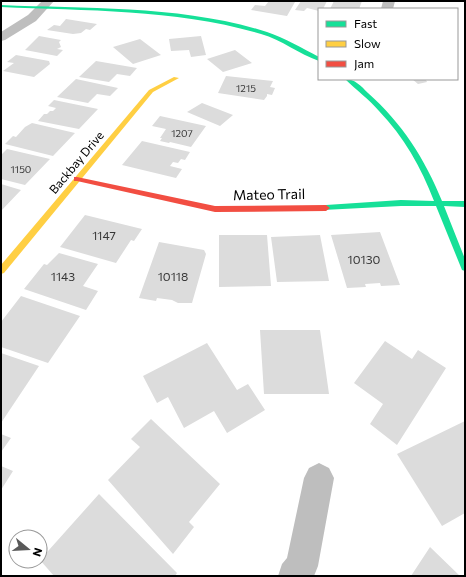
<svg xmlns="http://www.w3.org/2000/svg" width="466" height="577" viewBox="0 0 466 577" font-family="Commissioner,sans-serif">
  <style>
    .building { fill: #dcdcdc }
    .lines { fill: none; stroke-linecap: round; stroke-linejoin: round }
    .street { fill: #bebebe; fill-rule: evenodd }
    .fast { fill: #16e098; fill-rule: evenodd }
    .slow { fill: #ffcf43; fill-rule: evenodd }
    .jam { fill: #f24e42; fill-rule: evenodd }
    .labels { text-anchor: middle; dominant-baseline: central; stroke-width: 3.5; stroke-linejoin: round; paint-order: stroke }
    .far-number-label { font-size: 10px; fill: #373737 }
    .far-street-label { font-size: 12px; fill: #000; stroke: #fff }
    .number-label { font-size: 12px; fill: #373737 }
    .street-label { font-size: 14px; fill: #000; stroke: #fff }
  </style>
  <rect width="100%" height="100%" fill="#fff"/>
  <path class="building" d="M 269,1 L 288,1 L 295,2 L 287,16 L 251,10 L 255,5 L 265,6 Z
    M 301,1 L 327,1 L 323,9 L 319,9 L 319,11 L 307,8 L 304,11 L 295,10 Z
    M 334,1 L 362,1 L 359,9 L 330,9 Z
    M 66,19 L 97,24 L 90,30 L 86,29 L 81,33 L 73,34 L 47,30 L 54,25 L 60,26 Z
    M 39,36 L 61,40 L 59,42 L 61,47 L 57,49 L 63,50 L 57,56 L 25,50 Z
    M 201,36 L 206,55 L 191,57 L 189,50 L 171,51 L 169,39 Z
    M 140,39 L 161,55 L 133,64 L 113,47 Z
    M 235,50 L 252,63 L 223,72 L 207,59 Z
    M 16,55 L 49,61 L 50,64 L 34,77 L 3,71 L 14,63 L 7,62 Z
    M 96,61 L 137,68 L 130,76 L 117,74 L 109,82 L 79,77 Z
    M 226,76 L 273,81 L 270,87 L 275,88 L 272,95 L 267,94 L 267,96 L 264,100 L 218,93 Z
    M 76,79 L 118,88 L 110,96 L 97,94 L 88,103 L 57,97 Z
    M 412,79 L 430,79 L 430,80 L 426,80 L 427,82 L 418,84 Z
    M 54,100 L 98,109 L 79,129 L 38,121 L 44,114 L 47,114 L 50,111 L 53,111 L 56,108 L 48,106 Z
    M 202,103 L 233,115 L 220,126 L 187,112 Z
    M 160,116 L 206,126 L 191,147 L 170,142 L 169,143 L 160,141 L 162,138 L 160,138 L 166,129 L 152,126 Z
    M 32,123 L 75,133 L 53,156 L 5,144 L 13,136 L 16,137 L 25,127 Z
    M 142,141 L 190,152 L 185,160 L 181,159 L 178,163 L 173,162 L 170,166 L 182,169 L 176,178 L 122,165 Z
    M 7,149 L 50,159 L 25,185 L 1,179 L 1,155 Z
    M 1,184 L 21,190 L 1,211 Z
    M 85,215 L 142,229 L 134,241 L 131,240 L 116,263 L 60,247 Z
    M 380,232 L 400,285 L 381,286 L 380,283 L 365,284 L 366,287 L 347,288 L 331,235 Z
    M 219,235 L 267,235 L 271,286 L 219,287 Z
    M 320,235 L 329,281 L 277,282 L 271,237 Z
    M 159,242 L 204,250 L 206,254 L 192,303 L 178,303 L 172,300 L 157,298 L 156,301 L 139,298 Z
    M 59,253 L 98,264 L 83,286 L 98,291 L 86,310 L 24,289 L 44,264 L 47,265 Z
    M 21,296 L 80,316 L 48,363 L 1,347 L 1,322 Z
    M 260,330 L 320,330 L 329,394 L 264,394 Z
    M 385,341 L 412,359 L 418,350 L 446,368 L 397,445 L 370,424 L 383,404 L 354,383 Z
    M 207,343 L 237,390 L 248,384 L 265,410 L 227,433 L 214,411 L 184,428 L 168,397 L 157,403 L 143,376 Z
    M 1,353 L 39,366 L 1,423 Z
    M 151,419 L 220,484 L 189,522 L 194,527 L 173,554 L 108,480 L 140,447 L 131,439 Z
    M 465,421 L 465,513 L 442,526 L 397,454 Z
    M 1,434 L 11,438 L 1,452 Z
    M 1,466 L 13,471 L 1,490 Z
    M 99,494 L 177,573 L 175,576 L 54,576 L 40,560 Z
    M 430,547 L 460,576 L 411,576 Z"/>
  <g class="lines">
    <path class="street" d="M 42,1 L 54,1 L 36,21 L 5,40 L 1,41 L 1,32 L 28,15 Z
      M 383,1 L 395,1 L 393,9 L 381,9 Z
      M 319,463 L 329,468 L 334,478 L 318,566 L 314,576 L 278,576 L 282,564 L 287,558 L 304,478 L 309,468 Z"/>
    <path class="fast" d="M 1,5 C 89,9 182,5 267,32 C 285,38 302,48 319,57 L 319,61 C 299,54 282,40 261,34 C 177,9 88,11 1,7 Z
      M 345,79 C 355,79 361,86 368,93 C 402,123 425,159 442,201 L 465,201 L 465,207 L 444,206 L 465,259 L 465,271 L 462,270 L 436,206 L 401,206 L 323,210 L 322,208 L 326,205 L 401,200 L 434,201 C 421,167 404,137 379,111 C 369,99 356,90 345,79 Z"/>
    <path class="slow" d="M 174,77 L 179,78 L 153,92 L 4,273 L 1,274 L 1,265 L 149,90 Z"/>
    <path class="jam" d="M 74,177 L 77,177 L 215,206 L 326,205 L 330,208 L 326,211 L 215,212 L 77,181 L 74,181 Z"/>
  </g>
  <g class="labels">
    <g class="far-number-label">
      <text x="246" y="88">1215</text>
      <text x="182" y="133">1207</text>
      <text x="21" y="169">1150</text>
    </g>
    <g class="far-street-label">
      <text transform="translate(76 162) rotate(-50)">Backbay Drive</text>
    </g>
    <g class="number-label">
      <text x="104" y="235">1147</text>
      <text x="364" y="259">10130</text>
      <text x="63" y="276">1143</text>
      <text x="173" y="276">10118</text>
    </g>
    <g class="street-label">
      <text transform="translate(269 194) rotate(-1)">Mateo Trail</text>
    </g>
  </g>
  <rect width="466" height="577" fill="none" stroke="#000000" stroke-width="4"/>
  <rect x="318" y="8" width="140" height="72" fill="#ffffff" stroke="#999999"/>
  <rect x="326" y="21" width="20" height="6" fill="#16e098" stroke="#999999"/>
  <text x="354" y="28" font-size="12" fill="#000000">Fast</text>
  <rect x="326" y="41" width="20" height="6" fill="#ffcf43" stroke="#999999"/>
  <text x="354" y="48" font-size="12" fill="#000000">Slow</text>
  <rect x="326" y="61" width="20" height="6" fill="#f24e42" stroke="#999999"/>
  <text x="354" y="68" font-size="12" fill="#000000">Jam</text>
  <g transform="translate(28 549) rotate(108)"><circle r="19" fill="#ffffff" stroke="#999999"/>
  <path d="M0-3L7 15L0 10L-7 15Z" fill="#595959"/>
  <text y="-6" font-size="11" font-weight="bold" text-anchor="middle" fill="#000000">N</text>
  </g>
</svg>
